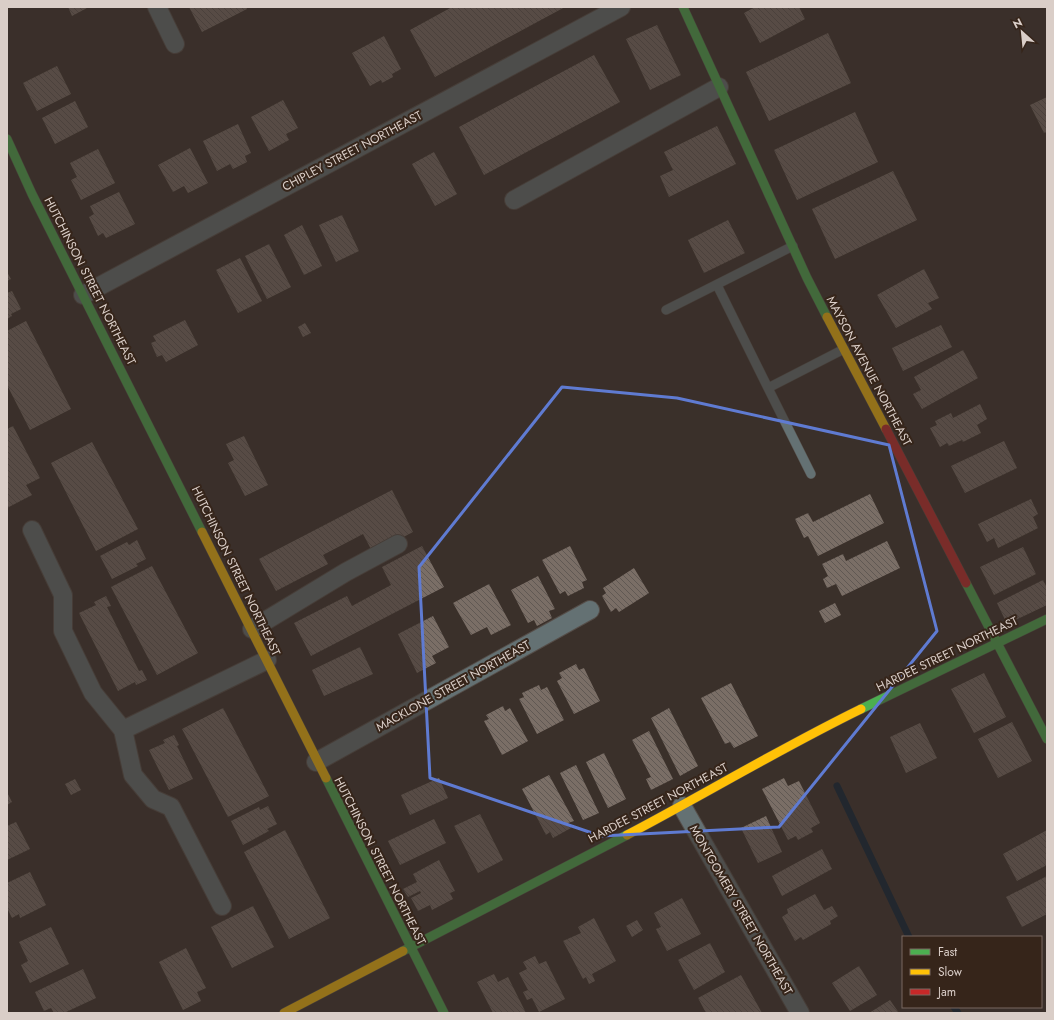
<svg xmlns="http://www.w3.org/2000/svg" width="1054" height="1020" viewBox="0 0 1054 1020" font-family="Jost,sans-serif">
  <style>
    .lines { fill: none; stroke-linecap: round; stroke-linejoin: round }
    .stream { stroke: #051e34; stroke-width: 7 }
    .building { fill: url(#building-back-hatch) }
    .lane-casing { stroke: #554d48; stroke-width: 10 }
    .street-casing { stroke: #554d48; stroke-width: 20 }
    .fast-casing { stroke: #554d48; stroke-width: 10 }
    .slow-casing { stroke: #554d48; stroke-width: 10 }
    .jam-casing { stroke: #554d48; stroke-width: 10 }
    .lane { stroke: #647173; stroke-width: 9 }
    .street { stroke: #647173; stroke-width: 18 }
    .fast { stroke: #4caf50; stroke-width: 9 }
    .slow { stroke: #ffc107; stroke-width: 9 }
    .jam { stroke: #c62828; stroke-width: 9 }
    .marked { fill: none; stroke: #5f7bd2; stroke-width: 3; stroke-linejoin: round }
    .labels { text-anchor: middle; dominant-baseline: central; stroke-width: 4; stroke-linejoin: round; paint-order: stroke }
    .street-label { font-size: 12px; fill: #dacec8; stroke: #36251a }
  </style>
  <defs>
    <pattern id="building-back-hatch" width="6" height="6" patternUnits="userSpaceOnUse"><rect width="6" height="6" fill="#7a6e66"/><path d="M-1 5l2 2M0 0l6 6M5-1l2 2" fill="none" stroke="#605853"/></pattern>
  </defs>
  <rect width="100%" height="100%" fill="#3a302a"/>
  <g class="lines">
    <path class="stream" d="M 837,786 L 909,937
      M 954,1007 L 958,1013"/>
  </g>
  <path class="building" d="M 68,7 L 89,7 L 72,16 Z
    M 189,7 L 246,7 L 247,9 L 202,32 Z
    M 452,7 L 565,7 L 435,77 L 410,30 Z
    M 755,7 L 799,7 L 805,19 L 760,43 L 744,13 Z
    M 657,25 L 681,75 L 650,90 L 626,39 Z
    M 828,33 L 851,83 L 769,121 L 746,72 Z
    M 384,36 L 401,69 L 392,74 L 393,77 L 382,83 L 381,80 L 370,86 L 352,53 Z
    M 594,55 L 620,102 L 484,175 L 459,127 Z
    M 57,66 L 71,94 L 37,111 L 23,83 Z
    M 1047,97 L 1047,132 L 1044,133 L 1030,105 Z
    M 283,100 L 298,128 L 286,134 L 289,140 L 269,151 L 251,117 Z
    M 75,101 L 88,127 L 55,144 L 42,118 Z
    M 855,112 L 878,162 L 797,200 L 774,150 Z
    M 238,124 L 251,153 L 245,156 L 247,162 L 233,169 L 230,164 L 217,171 L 203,141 Z
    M 717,126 L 736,164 L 669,197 L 660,176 L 673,170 L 664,152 Z
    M 190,148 L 208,183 L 188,193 L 184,186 L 173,192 L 158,165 Z
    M 98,149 L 115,183 L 81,200 L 71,180 L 77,177 L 70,163 Z
    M 434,152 L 457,194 L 435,206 L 412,164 Z
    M 893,171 L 917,220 L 835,259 L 812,209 Z
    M 119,192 L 135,224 L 106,238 L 103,233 L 98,236 L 89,217 L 94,214 L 90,206 Z
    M 342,215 L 359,251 L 336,262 L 319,225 Z
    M 728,220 L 745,253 L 704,273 L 688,240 Z
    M 302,225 L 322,266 L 304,275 L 284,235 Z
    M 269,244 L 291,287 L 267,299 L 245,256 Z
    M 240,258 L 262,301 L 238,313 L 216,270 Z
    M 924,269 L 939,298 L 928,303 L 932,309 L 896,328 L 877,295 Z
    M 7,272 L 11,279 L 7,281 Z
    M 12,291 L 21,309 L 11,314 L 12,316 L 7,319 L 7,293 Z
    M 185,320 L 198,345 L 166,362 L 162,355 L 157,357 L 151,343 L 156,341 L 153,336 Z
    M 26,321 L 71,409 L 30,430 L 7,385 L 7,331 Z
    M 305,323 L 311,333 L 303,337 L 298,327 Z
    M 941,325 L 952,347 L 903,371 L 892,348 Z
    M 963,350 L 978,378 L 922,409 L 913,394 L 921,390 L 914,377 Z
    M 980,404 L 987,419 L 977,425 L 981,433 L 963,442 L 962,440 L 949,446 L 947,443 L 940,447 L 930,428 L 937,425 L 935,421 L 951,413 L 953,418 Z
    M 13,426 L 40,478 L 26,485 L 32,495 L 7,508 L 7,429 Z
    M 244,436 L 268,485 L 245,496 L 228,463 L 234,460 L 226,444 Z
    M 1004,441 L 1017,468 L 965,493 L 951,466 Z
    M 92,442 L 138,529 L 96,551 L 51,463 Z
    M 392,490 L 413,532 L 373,553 L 363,534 L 323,555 L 328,564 L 276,591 L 259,559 Z
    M 870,494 L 884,523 L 818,556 L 808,536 L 804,538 L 795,519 L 808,513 L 813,522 Z
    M 1031,499 L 1038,514 L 1033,517 L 1038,528 L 998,548 L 994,538 L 987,542 L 978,524 Z
    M 137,540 L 146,559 L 136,564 L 138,566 L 112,579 L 100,556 L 127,542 L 129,545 Z
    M 887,541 L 900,568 L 842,596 L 836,584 L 827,588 L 823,579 L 828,576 L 822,564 L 843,554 L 846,561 Z
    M 422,546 L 444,587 L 311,656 L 294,623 L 347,596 L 352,606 L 391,585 L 382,567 Z
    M 570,546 L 587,580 L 582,582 L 584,588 L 568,596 L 565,591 L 560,594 L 542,560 Z
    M 1023,547 L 1036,574 L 994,595 L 980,567 Z
    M 152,566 L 198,653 L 157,675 L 111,587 Z
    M 634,568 L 649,593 L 619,612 L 616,608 L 611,612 L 602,596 L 606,593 L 603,588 Z
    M 538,576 L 555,609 L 549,611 L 552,618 L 537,626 L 534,620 L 528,623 L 511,590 Z
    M 1043,580 L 1047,588 L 1047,605 L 1007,624 L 997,603 Z
    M 489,584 L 511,625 L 491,635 L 487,627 L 471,635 L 453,603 Z
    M 106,596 L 111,606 L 107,607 L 139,671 L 142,670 L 147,680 L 136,685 L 135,682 L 118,691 L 79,613 L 96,605 L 94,602 Z
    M 835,603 L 841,615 L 825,623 L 819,611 Z
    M 433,616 L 449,647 L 432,656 L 436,663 L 417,673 L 398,634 Z
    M 360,647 L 373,674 L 324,696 L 312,670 Z
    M 576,664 L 579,670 L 584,668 L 600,701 L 574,714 L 557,681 L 562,678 L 559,673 Z
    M 984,673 L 1006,717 L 974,733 L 951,689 Z
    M 731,683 L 758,736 L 734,748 L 730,742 L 725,744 L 701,698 Z
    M 539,685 L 541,690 L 547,687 L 564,720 L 537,734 L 519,699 L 524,697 L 522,693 Z
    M 503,706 L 505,711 L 510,708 L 528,741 L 502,755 L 484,721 L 489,719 L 486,715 Z
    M 223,708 L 269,796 L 228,817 L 182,729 Z
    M 669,708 L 698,766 L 680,776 L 651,718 Z
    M 1012,722 L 1032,761 L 998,778 L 978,739 Z
    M 920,723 L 937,758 L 906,773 L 890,737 Z
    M 649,731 L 673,779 L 651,790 L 646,779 L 651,777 L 632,740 Z
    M 174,735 L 179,745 L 177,746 L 193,779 L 169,790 L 149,750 L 165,743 L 163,740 Z
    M 604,753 L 626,799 L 608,808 L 586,762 Z
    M 576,765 L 599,813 L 583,820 L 560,773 Z
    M 549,775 L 574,821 L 568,823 L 571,828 L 553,838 L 550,832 L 546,835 L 522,789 Z
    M 439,778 L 448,798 L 410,815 L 401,795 Z
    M 784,778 L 788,786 L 799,781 L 820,823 L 811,828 L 813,832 L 798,840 L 796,836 L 788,840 L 762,789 Z
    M 75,779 L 81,790 L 71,795 L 65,784 Z
    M 7,792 L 12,802 L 7,805 Z
    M 268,806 L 277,824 L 267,829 L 269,831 L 243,845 L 231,821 L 259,807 L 260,810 Z
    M 480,814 L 503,860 L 478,873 L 454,826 Z
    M 766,816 L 782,852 L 758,863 L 741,828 Z
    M 434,819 L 446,843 L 400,865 L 388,841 Z
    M 16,822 L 30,849 L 7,860 L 7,826 Z
    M 285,830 L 330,918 L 289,939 L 244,852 Z
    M 1047,830 L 1047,865 L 1017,881 L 1003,854 Z
    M 822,849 L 832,869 L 782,896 L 772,876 Z
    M 439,860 L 455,891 L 450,893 L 453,899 L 432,910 L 430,905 L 418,911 L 411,898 L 421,893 L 420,891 L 408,897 L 403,889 L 417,882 L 413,874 Z
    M 30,872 L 46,905 L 20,918 L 19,914 L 12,918 L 7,908 L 7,883 Z
    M 1047,876 L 1047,914 L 1022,927 L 1006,897 Z
    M 815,894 L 824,910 L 832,906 L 838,916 L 830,921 L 831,924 L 803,940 L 801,937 L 795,941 L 782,917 L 788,913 L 787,909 Z
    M 682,898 L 701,934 L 667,951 L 656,929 L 661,927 L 654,913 Z
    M 253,906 L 274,947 L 232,968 L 211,927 Z
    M 594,918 L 616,961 L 592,974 L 595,981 L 589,984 L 586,977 L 583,979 L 563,941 L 581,933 L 578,927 Z
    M 637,920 L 643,930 L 632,937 L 626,926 Z
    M 51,927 L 69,964 L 30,983 L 21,965 L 28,961 L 19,942 Z
    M 710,943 L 725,972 L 694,990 L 678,960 Z
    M 186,948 L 206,988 L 197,992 L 201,1001 L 183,1010 L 159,962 Z
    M 535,956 L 539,964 L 546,961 L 565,999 L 539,1012 L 532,998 L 527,1000 L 523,992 L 528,990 L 519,973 L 527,969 L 523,962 Z
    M 859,966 L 877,995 L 850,1011 L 832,983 Z
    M 83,969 L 96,998 L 64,1013 L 54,1013 L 51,1008 L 44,1011 L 35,992 Z
    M 494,974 L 498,982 L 508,977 L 526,1013 L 493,1013 L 477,982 Z
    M 741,975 L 762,1013 L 706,1013 L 698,998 Z
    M 890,1000 L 899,1013 L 869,1013 Z"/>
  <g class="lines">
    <g class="lane-casing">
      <path id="lane" d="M 717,285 L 768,388
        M 666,310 L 793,246
        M 811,474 L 768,388 L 844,349"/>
    </g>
    <g class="street-casing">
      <path id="street" d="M 157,7 L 175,44
        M 514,200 L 719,87
        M 83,295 L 621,7
        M 32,530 L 63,595 L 63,631 L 93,693 L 123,730 L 133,775 L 153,799 L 171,807 L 222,906
        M 252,629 L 346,572 L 398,544
        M 123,730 L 267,660
        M 316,762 L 590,610
        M 682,806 L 800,1013"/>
    </g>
    <g class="fast-casing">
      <path id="fast" d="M 683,7 L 807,278 L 827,317
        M 7,139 L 32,194 L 202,532
        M 966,583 L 1047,739
        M 861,709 L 1047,619
        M 326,778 L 444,1013
        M 403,951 L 627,835"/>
    </g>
    <g class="slow-casing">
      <path id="slow" d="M 827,317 L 886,429
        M 202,532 L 326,778
        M 627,835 C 705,794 781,748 861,709
        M 284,1013 L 403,951"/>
    </g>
    <g class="jam-casing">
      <path id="jam" d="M 886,429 L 966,583"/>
    </g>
    <use href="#lane" class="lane"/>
    <use href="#street" class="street"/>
    <use href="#fast" class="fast"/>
    <use href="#slow" class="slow"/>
    <use href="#jam" class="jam"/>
  </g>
  <path d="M0 0H1054V1020H0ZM 562,387 L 677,398 L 889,445 L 937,631 L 779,827 L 601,836 L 430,778 L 419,567 Z" fill="#3a302a" fill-opacity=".55" fill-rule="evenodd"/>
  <path class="marked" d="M 562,387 L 677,398 L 889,445 L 937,631 L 779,827 L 601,836 L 430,778 L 419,567 Z"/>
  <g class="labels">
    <g class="street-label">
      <text transform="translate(352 151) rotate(-28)">CHIPLEY STREET NORTHEAST</text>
      <text transform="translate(90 281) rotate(63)">HUTCHINSON STREET NORTHEAST</text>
      <text transform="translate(869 371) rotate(62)">MAYSON AVENUE NORTHEAST</text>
      <text transform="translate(236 571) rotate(64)">HUTCHINSON STREET NORTHEAST</text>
      <text transform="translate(947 654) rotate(-26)">HARDEE STREET NORTHEAST</text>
      <text transform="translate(453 686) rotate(-29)">MACKLONE STREET NORTHEAST</text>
      <text transform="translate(658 803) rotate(-28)">HARDEE STREET NORTHEAST</text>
      <text transform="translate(380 861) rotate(63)">HUTCHINSON STREET NORTHEAST</text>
      <text transform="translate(741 910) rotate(60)">MONTGOMERY STREET NORTHEAST</text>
    </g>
  </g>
  <rect width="1054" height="1020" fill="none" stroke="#dacec8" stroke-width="16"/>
  <rect x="902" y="936" width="140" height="72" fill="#36251a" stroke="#786960"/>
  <rect x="910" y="949" width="20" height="6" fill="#4caf50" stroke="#786960"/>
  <text x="938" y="956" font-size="12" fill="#dacec8">Fast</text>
  <rect x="910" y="969" width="20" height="6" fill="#ffc107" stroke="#786960"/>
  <text x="938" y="976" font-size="12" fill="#dacec8">Slow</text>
  <rect x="910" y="989" width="20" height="6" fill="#c62828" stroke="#786960"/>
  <text x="938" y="996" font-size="12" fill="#dacec8">Jam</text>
  <g transform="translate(1022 32) rotate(333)" stroke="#36251a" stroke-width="3" paint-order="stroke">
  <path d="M0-3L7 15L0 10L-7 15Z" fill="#dacec8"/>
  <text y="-6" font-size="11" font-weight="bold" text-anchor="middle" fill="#dacec8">N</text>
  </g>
</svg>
